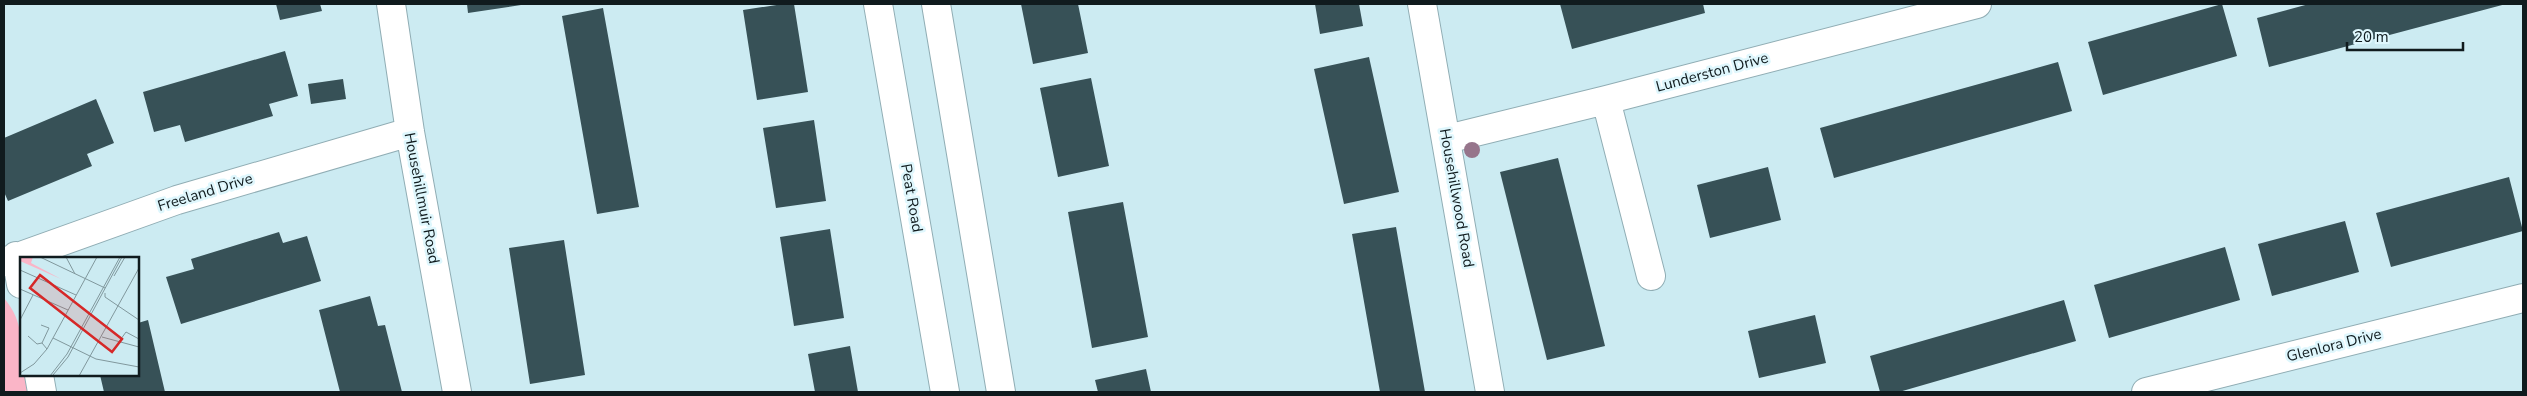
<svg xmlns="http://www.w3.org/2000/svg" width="2527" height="396" viewBox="0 0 2527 396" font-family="'Nunito Sans',sans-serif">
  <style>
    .green { fill: #fab5c7 }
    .building { fill: #375157 }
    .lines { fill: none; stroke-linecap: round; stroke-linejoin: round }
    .minor-casing { stroke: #90adb4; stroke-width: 30 }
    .minor { stroke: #fff; stroke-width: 28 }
    .tree { fill: #96758b }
    .labels { text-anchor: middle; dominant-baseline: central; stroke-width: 5; stroke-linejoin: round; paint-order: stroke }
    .street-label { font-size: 15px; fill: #101b1e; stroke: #dff7fd }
    .inset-road { fill: none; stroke: #81989d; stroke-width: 1 }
    .view { fill: #d62828; fill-opacity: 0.15; stroke: #d62828; stroke-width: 2.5 }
    .inset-edge { fill: none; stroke: #101b1e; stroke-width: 2.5 }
  </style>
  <rect width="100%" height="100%" fill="#ccebf2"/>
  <path class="green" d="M 4,298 C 25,323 21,344 21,375 L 29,375 L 32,392 L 4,392 Z"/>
  <path class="building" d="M 276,4 L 320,4 L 322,11 L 280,20 Z
    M 467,4 L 520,4 L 521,5 L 468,13 Z
    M 783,4 L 794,4 L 808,92 L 757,100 L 743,10 Z
    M 1021,4 L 1078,4 L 1088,53 L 1033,64 Z
    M 1315,4 L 1359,4 L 1363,26 L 1320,34 Z
    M 1560,4 L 1703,4 L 1705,13 L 1572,49 Z
    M 2222,4 L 2237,56 L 2103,95 L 2088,42 Z
    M 2309,4 L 2506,4 L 2269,67 L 2257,18 Z
    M 603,8 L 639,207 L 597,214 L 562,16 Z
    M 285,51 L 298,96 L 269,104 L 273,116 L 185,142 L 180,125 L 154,132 L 143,92 Z
    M 1369,57 L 1399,192 L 1344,204 L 1314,69 Z
    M 2058,62 L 2072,111 L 1834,178 L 1820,128 Z
    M 1091,78 L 1109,166 L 1058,177 L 1040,88 Z
    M 343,79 L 346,99 L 311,104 L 308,84 Z
    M 96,99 L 114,143 L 87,154 L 92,166 L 8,201 L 4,192 L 4,138 Z
    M 814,120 L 826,201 L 776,208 L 763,128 Z
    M 1558,158 L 1605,346 L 1547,360 L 1500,172 Z
    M 1768,167 L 1781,220 L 1710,238 L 1697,185 Z
    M 2509,177 L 2523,231 L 2391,267 L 2376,213 Z
    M 1123,202 L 1148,337 L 1092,348 L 1068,212 Z
    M 2345,221 L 2359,272 L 2272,296 L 2258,244 Z
    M 1396,227 L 1425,392 L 1380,392 L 1352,234 Z
    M 830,229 L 844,318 L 794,326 L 780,237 Z
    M 279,232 L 283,243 L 307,236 L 321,281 L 181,324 L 166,277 L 194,269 L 191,259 Z
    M 564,240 L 585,375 L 530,384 L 509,248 Z
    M 2225,247 L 2240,300 L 2109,338 L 2094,285 Z
    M 370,296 L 378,326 L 385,325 L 402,392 L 340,392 L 319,310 Z
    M 2064,300 L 2076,341 L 1899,392 L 1880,392 L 1870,356 Z
    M 1815,315 L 1826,363 L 1759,378 L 1748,331 Z
    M 148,320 L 165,392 L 104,392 L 100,375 L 138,375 L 138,323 Z
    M 850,346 L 858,392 L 815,392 L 808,354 Z
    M 1146,369 L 1151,392 L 1098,392 L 1095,380 Z"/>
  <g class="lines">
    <g class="minor-casing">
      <path id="minor" d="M 391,4 L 410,132 L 457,392
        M 878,4 L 945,392
        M 936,4 L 1001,392
        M 1422,4 L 1490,392
        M 1606,100 L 1651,276
        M 1447,139 L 1606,100 L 1977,4
        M 16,256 L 21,284
        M 4,262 L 177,200 L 410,132
        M 39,375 L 42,392
        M 2146,392 L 2523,298"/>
    </g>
    <use href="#minor" class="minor"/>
  </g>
  <circle class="tree" cx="1472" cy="150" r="8"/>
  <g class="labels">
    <g class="street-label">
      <text transform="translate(1712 72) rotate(-15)">Lunderston Drive</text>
      <text transform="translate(205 192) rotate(-17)">Freeland Drive</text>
      <text transform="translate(422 198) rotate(79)">Househillmuir Road</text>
      <text transform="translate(912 198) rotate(80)">Peat Road</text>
      <text transform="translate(1457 198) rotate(80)">Househillwood Road</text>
      <text transform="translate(2334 345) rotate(-14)">Glenlora Drive</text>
    </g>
  </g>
  <g transform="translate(20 257)">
    <rect width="119" height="119" fill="#ccebf2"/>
    <path d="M 0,0 L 13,0 L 11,6 L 41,22 L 0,4 Z" fill="#fab5c7"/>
    <path class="inset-road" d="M 20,0 L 85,31M 46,0 L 55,17M 0,13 L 56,38M 94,19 L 105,0M 0,32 L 48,53M 85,36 L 85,40 L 119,63M 0,63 L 13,38M 21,68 L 29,71 L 22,86 L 27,92M 8,79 L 17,87 L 22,86M 82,80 L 119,90M 33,81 L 76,102 L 119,110M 98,86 L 106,75 L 119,82M 0,116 L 14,107 L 27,92 L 77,0M 33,118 L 48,100 L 102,0M 30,119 L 47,97 L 100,0M 59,119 L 119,11"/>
    <path class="view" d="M 20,18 L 102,82 L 92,95 L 10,31 Z"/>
    <rect width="119" height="119" class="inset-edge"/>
  </g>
  <rect width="2527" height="396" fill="none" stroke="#101b1e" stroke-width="10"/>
  <path d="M2347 42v8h116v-8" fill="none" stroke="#101b1e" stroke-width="2.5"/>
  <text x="2354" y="42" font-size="15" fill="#101b1e" stroke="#dff7fd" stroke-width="4" paint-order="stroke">20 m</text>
</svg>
